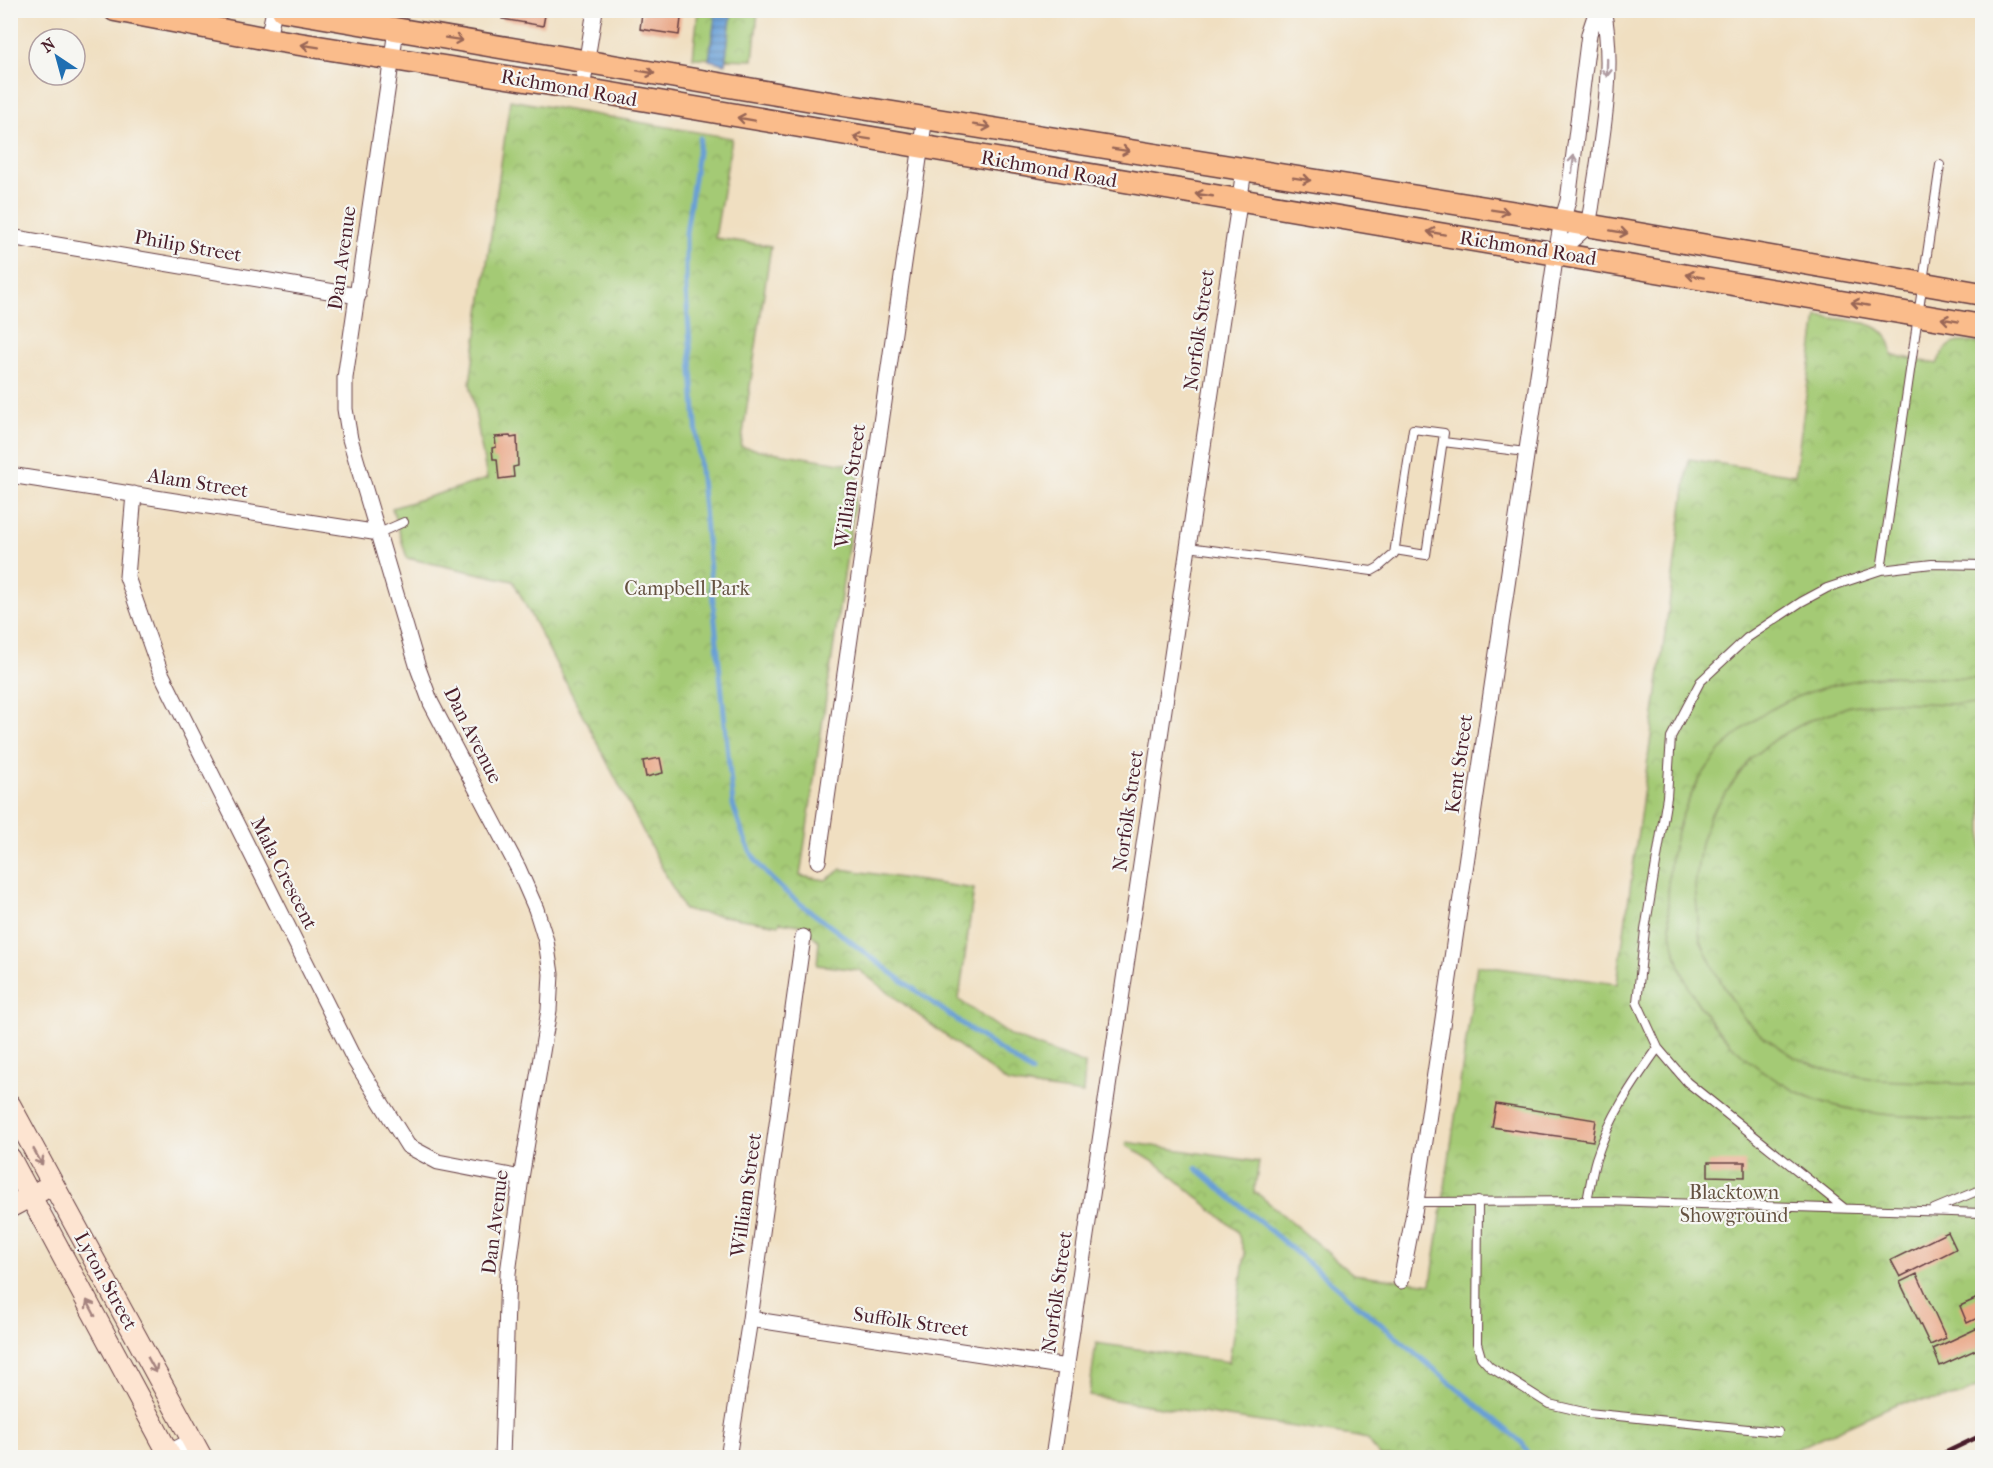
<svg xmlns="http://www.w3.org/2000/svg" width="1993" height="1468" viewBox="0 0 1993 1468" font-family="'IM FELL French Canon',serif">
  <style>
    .park { fill: url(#park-crowns); stroke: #777450; stroke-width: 1.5 }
    .garden { fill: #a4ca74; stroke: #777450; stroke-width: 1.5 }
    .water { fill: url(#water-rules); stroke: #595f80; stroke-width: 1.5 }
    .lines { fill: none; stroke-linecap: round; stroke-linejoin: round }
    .stream { stroke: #689fd6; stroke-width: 5 }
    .building { fill: #e9a483 }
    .lane-casing { stroke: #633c42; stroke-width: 10 }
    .street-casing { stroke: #633c42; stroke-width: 17 }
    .secondary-casing { stroke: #633c42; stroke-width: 23 }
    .primary-casing { stroke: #633c42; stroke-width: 25 }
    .lane { stroke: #fff; stroke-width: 8 }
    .street { stroke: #fff; stroke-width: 15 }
    .secondary { stroke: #fde4d1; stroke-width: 21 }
    .primary { stroke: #fabc8b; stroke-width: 22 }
    .rail { stroke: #4a1f2b; stroke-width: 4.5 }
    .oneway { stroke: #996656 }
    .oneway2 { stroke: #ae9aa0 }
    .oneway3 { stroke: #a4827e }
    .labels { text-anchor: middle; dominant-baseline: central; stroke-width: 4.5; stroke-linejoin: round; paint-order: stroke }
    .street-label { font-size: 20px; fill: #4a1f2b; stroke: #f6f6f2 }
    .park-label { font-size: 20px; fill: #655241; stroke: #f6f6f2 }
  </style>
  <defs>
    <pattern id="park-crowns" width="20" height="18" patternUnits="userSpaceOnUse" patternTransform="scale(1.5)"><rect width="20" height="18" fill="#a4ca74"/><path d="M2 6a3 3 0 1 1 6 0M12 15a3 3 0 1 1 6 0" fill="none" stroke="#8fad65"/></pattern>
    <pattern id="water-rules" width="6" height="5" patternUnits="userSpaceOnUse" patternTransform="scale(1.5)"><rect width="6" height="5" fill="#689fd6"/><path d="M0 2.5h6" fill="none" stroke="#5881ae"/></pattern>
  </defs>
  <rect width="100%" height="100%" fill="#f6f6f2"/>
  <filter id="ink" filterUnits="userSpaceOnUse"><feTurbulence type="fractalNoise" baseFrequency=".0167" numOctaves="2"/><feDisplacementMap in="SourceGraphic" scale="12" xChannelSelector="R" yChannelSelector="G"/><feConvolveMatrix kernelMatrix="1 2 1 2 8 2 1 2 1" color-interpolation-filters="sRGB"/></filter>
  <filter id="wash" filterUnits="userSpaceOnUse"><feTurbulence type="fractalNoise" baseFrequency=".008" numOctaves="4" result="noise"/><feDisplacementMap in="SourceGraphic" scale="24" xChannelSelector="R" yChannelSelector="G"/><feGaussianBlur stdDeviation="1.35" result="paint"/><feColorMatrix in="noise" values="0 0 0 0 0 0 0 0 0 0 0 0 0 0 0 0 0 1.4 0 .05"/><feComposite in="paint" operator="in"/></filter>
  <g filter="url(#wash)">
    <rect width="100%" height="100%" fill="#f0dfc1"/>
    <path class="park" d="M 698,11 L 758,11 L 753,60 L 693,58 Z
      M 510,100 L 732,138 L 715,238 L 771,246 L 741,447 L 860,466 L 800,876 L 826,880 L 842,869 L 974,889 L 959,1000 L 1011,1036 L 1085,1064 L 1083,1094 L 1008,1083 L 859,970 L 817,965 L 819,941 L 800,925 L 780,922 L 779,925 L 684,910 L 513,581 L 407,558 L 392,508 L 487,479 L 470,383 Z
      M 1817,316 C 1846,321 1891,317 1892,355 L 1937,364 C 1947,339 1959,340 1982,344 L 1982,1385 L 1963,1394 L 1939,1400 L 1898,1403 L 1776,1458 L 1380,1457 L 1367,1439 L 1353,1436 L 1089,1396 L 1096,1343 L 1229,1362 L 1245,1254 L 1237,1231 L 1159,1165 L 1126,1145 L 1127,1142 L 1259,1162 L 1254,1193 L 1258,1194 L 1353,1274 L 1431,1284 L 1477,965 L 1617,984 L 1689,459 L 1795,475 Z"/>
    <path class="garden" d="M 1885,676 L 1982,679 L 1982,705 L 1890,702 L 1850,706 L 1808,721 L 1775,739 L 1750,759 L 1710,815 L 1701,843 L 1695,886 L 1700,940 L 1718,977 L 1742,1016 L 1761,1035 L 1796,1058 L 1833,1072 L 1881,1080 L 1982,1085 L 1982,1121 C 1918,1116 1845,1119 1788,1087 C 1750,1066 1716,1034 1694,997 C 1645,911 1667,791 1743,729 C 1783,695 1834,682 1885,676 Z"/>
    <path class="water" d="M 716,11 L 732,11 L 725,64 L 709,60 Z"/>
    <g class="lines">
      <path class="stream" d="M 700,138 L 686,233 L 686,291 L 697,438 L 733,805 C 740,826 746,849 761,867 C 781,892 811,911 837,931 C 900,981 966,1027 1032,1072
        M 1196,1168 L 1523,1444 L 1531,1458"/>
    </g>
    <g id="blocks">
      <path class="building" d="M 503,10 L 546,10 L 543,26 L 502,19 Z
        M 645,10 L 682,10 L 679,35 L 640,29 L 642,13 L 645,13 Z
        M 510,436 L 511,438 L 517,437 L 518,466 L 513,467 L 514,477 L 499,479 L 497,459 L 493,459 L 492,448 L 496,447 L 495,437 Z
        M 660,758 L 663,773 L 646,777 L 643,761 Z
        M 1496,1104 L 1596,1120 L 1593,1141 L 1492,1127 Z
        M 1708,1162 L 1745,1162 L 1745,1177 L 1708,1176 Z
        M 1948,1232 L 1956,1249 L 1900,1277 L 1891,1260 Z
        M 1917,1274 L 1946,1338 L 1930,1345 L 1900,1282 Z
        M 1982,1296 L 1982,1316 L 1967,1323 L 1960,1306 Z
        M 1982,1326 L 1982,1347 L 1940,1366 L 1933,1349 Z"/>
    </g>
  </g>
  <g filter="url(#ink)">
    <use href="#blocks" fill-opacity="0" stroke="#633c42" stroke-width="1.5"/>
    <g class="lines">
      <g class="lane-casing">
        <path id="lane" d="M 1443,442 L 1526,452
          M 379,533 L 404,522
          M 1188,547 L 1372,571 L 1379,567 L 1394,554 L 1413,429 L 1444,433 L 1426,555 L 1395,550
          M 1881,570 L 1932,564 L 1982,565
          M 1478,1201 L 1477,1343 L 1481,1357 L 1490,1367 L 1549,1404 L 1588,1413 L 1778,1432
          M 1587,1201 C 1590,1187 1592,1172 1596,1159 C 1609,1118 1633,1083 1658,1048
          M 1416,1202 L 1606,1201 L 1982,1213
          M 1844,1208 L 1687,1082 L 1658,1048 L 1637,1002 L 1645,930 L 1667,797 L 1671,737 L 1700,682 L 1747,638 L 1801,602 L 1827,588 L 1881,570 L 1940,165
          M 1934,1209 L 1982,1189"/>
      </g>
      <g class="street-casing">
        <path id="street" d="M 396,30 L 345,378 L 345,409 L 350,439 L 418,668 L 431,703 L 518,868 L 536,909 L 546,941 L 551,974 L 549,1010 L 521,1178 L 508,1273 L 502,1458
          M 268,39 L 274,10
          M 582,89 L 595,10
          M 10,237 L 358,296
          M 1556,253 C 1564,246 1583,233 1587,225 C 1592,214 1592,197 1595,184 C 1603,132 1615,63 1603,10
          M 10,475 L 379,533
          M 134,494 L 127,577 L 160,671 L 354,1059 L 408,1146 L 438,1162 L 521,1178
          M 818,861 L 925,117
          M 1401,1281 L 1416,1202 L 1556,253 L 1562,221 L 1568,201 L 1589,34 L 1597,10
          M 750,1319 L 1067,1367
          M 158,1458 L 193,1440
          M 728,1458 L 750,1319 L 803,937
          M 1053,1458 L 1244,170"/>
      </g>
      <g class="secondary-casing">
        <path id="secondary" d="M 10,1105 L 202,1458
          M 10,1158 L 171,1458
          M 10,1207 L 42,1190"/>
      </g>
      <g class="primary-casing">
        <path id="primary" d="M 115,10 L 268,39 L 582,89 L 1982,326
          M 283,10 L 818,101 L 1535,216 L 1982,294"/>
      </g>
      <use href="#lane" class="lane"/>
      <use href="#street" class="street"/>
      <use href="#secondary" class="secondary"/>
      <use href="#primary" class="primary"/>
      <path class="rail" d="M 1934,1458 L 1982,1435
        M 1971,1458 L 1982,1452"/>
    </g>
    <defs><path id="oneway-shaft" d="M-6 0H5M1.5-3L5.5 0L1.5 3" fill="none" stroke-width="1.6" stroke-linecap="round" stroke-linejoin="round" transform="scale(1.5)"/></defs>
    <g class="oneway">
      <use href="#oneway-shaft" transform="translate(454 39) rotate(9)"/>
      <use href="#oneway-shaft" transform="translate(310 46) rotate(-171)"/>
      <use href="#oneway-shaft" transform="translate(646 72) rotate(10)"/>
      <use href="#oneway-shaft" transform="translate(746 119) rotate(-170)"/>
      <use href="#oneway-shaft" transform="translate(982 126) rotate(9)"/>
      <use href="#oneway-shaft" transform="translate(862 138) rotate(-171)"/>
      <use href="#oneway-shaft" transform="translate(1121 150) rotate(9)"/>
      <use href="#oneway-shaft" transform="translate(1302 179) rotate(9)"/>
      <use href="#oneway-shaft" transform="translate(1204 195) rotate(-172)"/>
      <use href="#oneway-shaft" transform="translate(1500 211) rotate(9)"/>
      <use href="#oneway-shaft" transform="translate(1619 232) rotate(10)"/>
      <use href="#oneway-shaft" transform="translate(1436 233) rotate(-170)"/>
      <use href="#oneway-shaft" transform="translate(1695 276) rotate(-170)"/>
      <use href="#oneway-shaft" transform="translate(1860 304) rotate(-170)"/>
      <use href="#oneway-shaft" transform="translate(1950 320) rotate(-170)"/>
    </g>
    <g class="oneway2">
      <use href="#oneway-shaft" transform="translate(1607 68) rotate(91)"/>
      <use href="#oneway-shaft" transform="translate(1573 164) rotate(-83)"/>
    </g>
    <g class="oneway3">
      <use href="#oneway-shaft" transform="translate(38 1157) rotate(61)"/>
      <use href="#oneway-shaft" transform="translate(91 1308) rotate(-118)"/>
      <use href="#oneway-shaft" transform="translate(152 1365) rotate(61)"/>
    </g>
  </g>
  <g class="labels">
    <g class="street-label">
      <text transform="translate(569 88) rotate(10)">Richmond Road</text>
      <text transform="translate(1049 169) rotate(10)">Richmond Road</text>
      <text transform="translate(188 246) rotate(10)">Philip Street</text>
      <text transform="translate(1528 248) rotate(9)">Richmond Road</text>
      <text transform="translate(342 258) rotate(-82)">Dan Avenue</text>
      <text transform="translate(1199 330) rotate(-82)">Norfolk Street</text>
      <text transform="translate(198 483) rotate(9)">Alam Street</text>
      <text transform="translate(850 486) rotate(-82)">William Street</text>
      <text transform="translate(473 735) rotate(63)">Dan Avenue</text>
      <text transform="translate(1459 764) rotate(-82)">Kent Street</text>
      <text transform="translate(1128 811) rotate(-82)">Norfolk Street</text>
      <text transform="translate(284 873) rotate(63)">Mala Crescent</text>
      <text transform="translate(746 1195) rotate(-82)">William Street</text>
      <text transform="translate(495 1222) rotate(-83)">Dan Avenue</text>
      <text transform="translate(106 1281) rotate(61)">Lyton Street</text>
      <text transform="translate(1057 1292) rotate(-82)">Norfolk Street</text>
      <text transform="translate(911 1322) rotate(8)">Suffolk Street</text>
    </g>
    <g class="park-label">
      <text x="687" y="588">Campbell Park</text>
      <text x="1734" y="1192">Blacktown<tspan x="1734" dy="23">Showground</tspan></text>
    </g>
  </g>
  <rect width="1993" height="1468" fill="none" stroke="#f6f6f2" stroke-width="36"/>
  <g transform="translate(57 57) rotate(324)"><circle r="28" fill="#f6f6f2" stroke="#b1a0a2" stroke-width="1.5"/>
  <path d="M0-4.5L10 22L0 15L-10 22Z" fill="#1f6fb2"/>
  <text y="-9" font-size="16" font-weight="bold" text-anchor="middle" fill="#4a1f2b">N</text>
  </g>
</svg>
